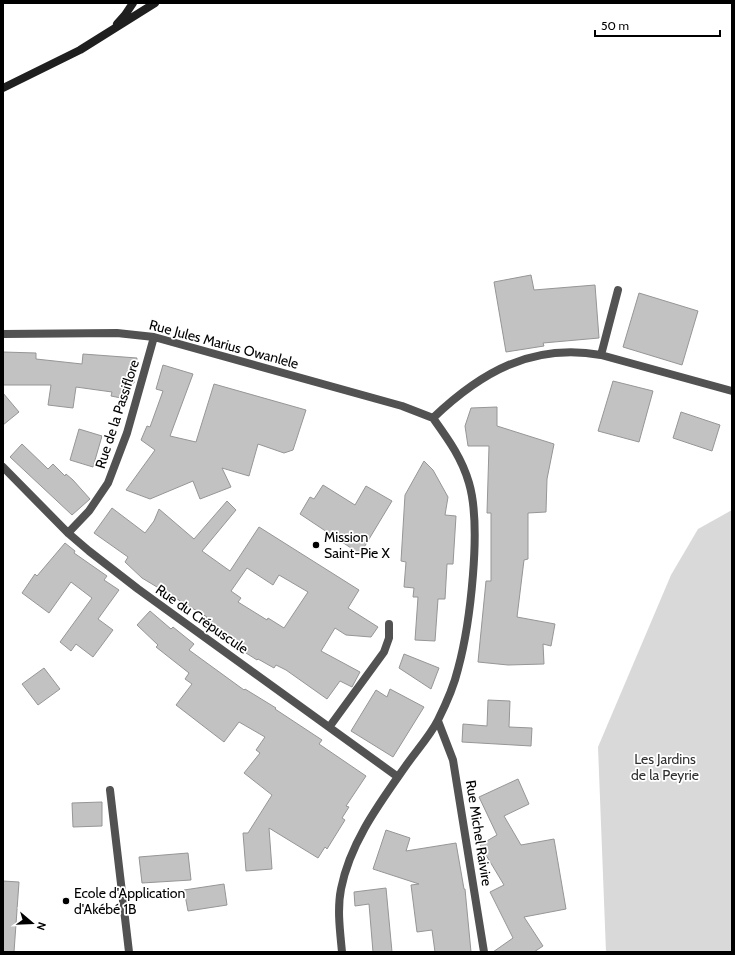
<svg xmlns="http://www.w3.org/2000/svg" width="735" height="955" viewBox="0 0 735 955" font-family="Cabin,sans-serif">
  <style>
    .green { fill: #d9d9d9 }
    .building { fill: #c2c2c2; stroke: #969696; fill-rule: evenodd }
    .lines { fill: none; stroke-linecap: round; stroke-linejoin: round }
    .street { stroke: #525252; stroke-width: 8 }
    .secondary { stroke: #1f1f1f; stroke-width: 8 }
    .poi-dot { fill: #000; stroke: #fff; stroke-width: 1.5 }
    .labels { text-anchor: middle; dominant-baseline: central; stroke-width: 3.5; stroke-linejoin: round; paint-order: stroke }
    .street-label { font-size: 14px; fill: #000; stroke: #fff }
    .poi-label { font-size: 14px; fill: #000; stroke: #fff; text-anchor: start }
    .park-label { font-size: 14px; fill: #303030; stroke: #fff }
  </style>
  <rect width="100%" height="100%" fill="#fff"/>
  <path class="green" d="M 732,510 L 732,952 L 606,952 L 598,747 L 671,575 L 698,529 Z"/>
  <path class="building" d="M 531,275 L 534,290 L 595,285 L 599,338 L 543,343 L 544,346 L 506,352 L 494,282 Z
    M 639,293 L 698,311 L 682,365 L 623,347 Z
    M 3,352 L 36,353 L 36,359 L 82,364 L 83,354 L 137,358 L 134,383 L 130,383 L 126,399 L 111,396 L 112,392 L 76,387 L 73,408 L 48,405 L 51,385 L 3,385 Z
    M 163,365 L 193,374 L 170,436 L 196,442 L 214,384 L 306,410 L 293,450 L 284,453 L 258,444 L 249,476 L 222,468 L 231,487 L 200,499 L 193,481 L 150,499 L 126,490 L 155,450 L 141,440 L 147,426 L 150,427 L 163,391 L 156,389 Z
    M 613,381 L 653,391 L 639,442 L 598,431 Z
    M 3,393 L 19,412 L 3,425 Z
    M 497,407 L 497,426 L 554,444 L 547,479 L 546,512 L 528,513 L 528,559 L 524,560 L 517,617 L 555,624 L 551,646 L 543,644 L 544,664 L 508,665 L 478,662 L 486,581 L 491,581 L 491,513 L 487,513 L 489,446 L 468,446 L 465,426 L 471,408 Z
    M 681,412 L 720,425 L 712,451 L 673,438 Z
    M 79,429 L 102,436 L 93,467 L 70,460 Z
    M 22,444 L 48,469 L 53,464 L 65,476 L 66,474 L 73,480 L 90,499 L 72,515 L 10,457 Z
    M 424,461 L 433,470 L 448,497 L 445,515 L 456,516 L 453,564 L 447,564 L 445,599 L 438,599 L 435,641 L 415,640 L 418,597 L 413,597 L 414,588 L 404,587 L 406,562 L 401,561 L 405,495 Z
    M 323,485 L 355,505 L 366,486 L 392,501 L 360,554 L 300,514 L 310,497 L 314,499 Z
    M 227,501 L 236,510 L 202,551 L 230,571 L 259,527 L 359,590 L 348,608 L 378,627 L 371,637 L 346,635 L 335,628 L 321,651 L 360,672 L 352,687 L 340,681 L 327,699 L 286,670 L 276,665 L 274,668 L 258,659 L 257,660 L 246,653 L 248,650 L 203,623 L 207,617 L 142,578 L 125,562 L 128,557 L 94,533 L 112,508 L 145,533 L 154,521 L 159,509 L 194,539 ZM 247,568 L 273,585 L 279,575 L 308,592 L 284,628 L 268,618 L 267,620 L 238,602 L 241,598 L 231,591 Z
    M 65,543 L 75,551 L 74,553 L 107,576 L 104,580 L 119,590 L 98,619 L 113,630 L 93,657 L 76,644 L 71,651 L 60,642 L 92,598 L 71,582 L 49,613 L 22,593 L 35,574 L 37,576 Z
    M 150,611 L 171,629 L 173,627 L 194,644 L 189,650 L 244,690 L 245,689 L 276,708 L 275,709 L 322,740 L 319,744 L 366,776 L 346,806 L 349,807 L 342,818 L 345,820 L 327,849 L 325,847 L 318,858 L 269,828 L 272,869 L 246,871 L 243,833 L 248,833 L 272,795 L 244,773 L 260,753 L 256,750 L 265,737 L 239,722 L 224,742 L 176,705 L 192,684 L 185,679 L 189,673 L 156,647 L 158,645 L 137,625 Z
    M 404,654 L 439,668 L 431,689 L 399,668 Z
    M 44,668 L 60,689 L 38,705 L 22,684 Z
    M 390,689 L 424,707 L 393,757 L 351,731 L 376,690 L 387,697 Z
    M 488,700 L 510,701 L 509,727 L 532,728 L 531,746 L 462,742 L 463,724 L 487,726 Z
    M 518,779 L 529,804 L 504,816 L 521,845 L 554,839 L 566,909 L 524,917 L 543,946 L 534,952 L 493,952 L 513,938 L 490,892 L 504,885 L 480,845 L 497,835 L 479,797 Z
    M 102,802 L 102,826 L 73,827 L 72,803 Z
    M 386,830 L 410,838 L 406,851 L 456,843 L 464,889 L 465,889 L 471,952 L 435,952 L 432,930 L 417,932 L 411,885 L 419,884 L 373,869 Z
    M 188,853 L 191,880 L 142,883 L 139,857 Z
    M 3,881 L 19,882 L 14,952 L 3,952 Z
    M 224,884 L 227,905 L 188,911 L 184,890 Z
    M 386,888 L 392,952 L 373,952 L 369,904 L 355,906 L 354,892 Z"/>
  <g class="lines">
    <path class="street" d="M 3,334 L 117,333 L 154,337 L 402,406 L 433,418
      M 601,355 L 618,290
      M 433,418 C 481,372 532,343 601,355 L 732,391
      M 3,467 L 68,533 L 89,551 L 138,589 L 398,777
      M 68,533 L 89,511 L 108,483 L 127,433 L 154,337
      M 438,721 L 453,760 L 484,952
      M 330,726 L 384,652 L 389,638 L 389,624
      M 110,790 L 129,952
      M 342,952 C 340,931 337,909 341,889 C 350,843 379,804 405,767 C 416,751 430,736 438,720 C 446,704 454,686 458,669 C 470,625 482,527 469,483 C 462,458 448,439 433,418"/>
    <path class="secondary" d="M 117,24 L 125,15 L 133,3
      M 3,88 L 80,50 L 155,3"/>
  </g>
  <g class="poi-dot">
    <circle cx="316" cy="545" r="4"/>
    <circle cx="66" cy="901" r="4"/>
  </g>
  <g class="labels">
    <g class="street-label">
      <text transform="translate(224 344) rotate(15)">Rue Jules Marius Owanlele</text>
      <text transform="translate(117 414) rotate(-72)">Rue de la Passiflore</text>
      <text transform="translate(202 619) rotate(35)">Rue du Crépuscule</text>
      <text transform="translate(479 833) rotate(81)">Rue Michel Raivire</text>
    </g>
    <g class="poi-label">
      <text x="324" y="537">Mission<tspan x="324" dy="16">Saint-Pie X</tspan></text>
      <text x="74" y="893">Ecole d'Application<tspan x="74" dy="16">d'Akébé 1B</tspan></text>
    </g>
    <g class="park-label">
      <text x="665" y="759">Les Jardins<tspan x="665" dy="16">de la Peyrie</tspan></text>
    </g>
  </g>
  <rect width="735" height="955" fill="none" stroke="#000000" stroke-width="8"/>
  <g transform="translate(32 923) rotate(109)" stroke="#ffffff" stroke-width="3" paint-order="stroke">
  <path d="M0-3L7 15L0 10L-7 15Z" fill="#000000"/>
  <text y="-6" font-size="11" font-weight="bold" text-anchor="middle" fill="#000000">N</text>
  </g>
  <path d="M595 30v6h125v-6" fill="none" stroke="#000000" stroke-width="2"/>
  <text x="601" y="30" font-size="12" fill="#000000" stroke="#ffffff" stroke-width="3" paint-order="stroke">50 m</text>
</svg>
